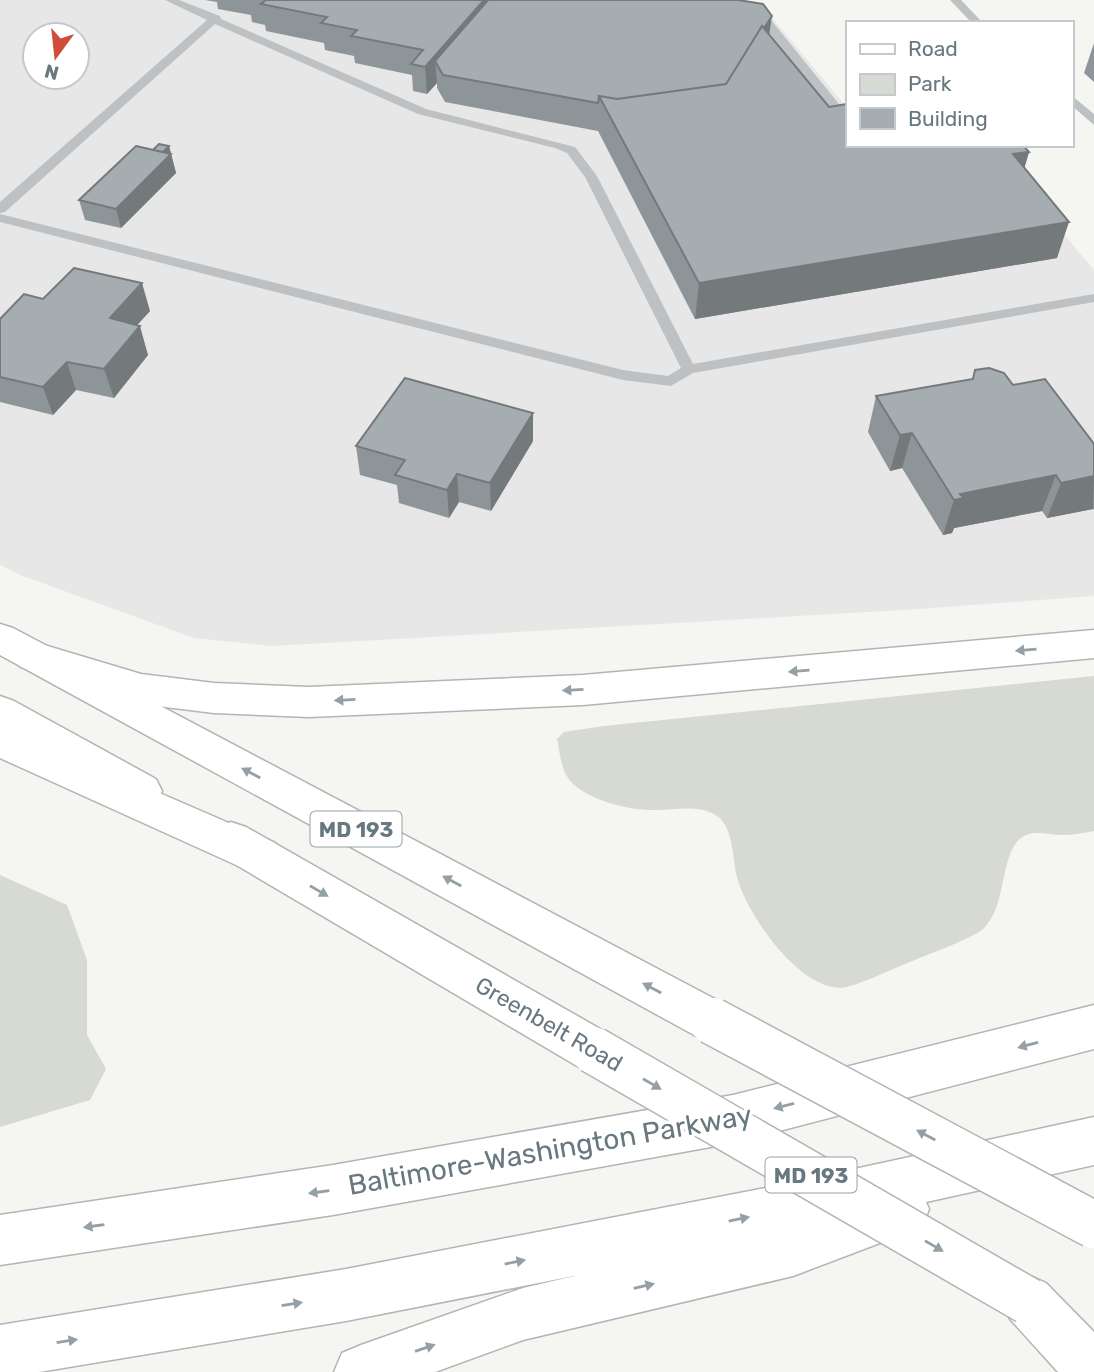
<svg xmlns="http://www.w3.org/2000/svg" width="1094" height="1372" viewBox="0 0 1094 1372" font-family="Rubik,sans-serif">
  <style>
    .built { fill: #e6e7e6; fill-rule: evenodd }
    .green { fill: #d6dad2 }
    .lines { fill: none; stroke-linecap: round; stroke-linejoin: round }
    .primary-casing { stroke: #afb4b6; stroke-width: 3 }
    .highway-casing { stroke: #b1b5b7; stroke-width: 3 }
    .lane { fill: #bdc1c4; fill-rule: evenodd }
    .primary { fill: #fff; fill-rule: evenodd }
    .highway { fill: #fff; fill-rule: evenodd }
    .primary-bridge-casing { stroke: #afb4b6; stroke-width: 49; stroke-linecap: butt }
    .primary-bridge { stroke: #fff; stroke-width: 46 }
    .wall { fill: #8e9598 }
    .shaded-wall { fill: #74797c }
    .building { fill: #a5adb1; stroke: #74797c; stroke-width: 2 }
    .oneway { fill: #95a0a6 }
    .labels { text-anchor: middle; dominant-baseline: central; stroke-width: 7; stroke-linejoin: round; paint-order: stroke }
    .shield { fill: #fff; stroke: #95a0a6; stroke-width: 2 }
    .shield-label { font-size: 21px; font-weight: bold; fill: #687880 }
    .street-label { font-size: 23px; fill: #687880; stroke: #fff }
    .near-street-label { font-size: 28px; fill: #687880; stroke: #fff }
  </style>
  <rect width="100%" height="100%" fill="#f5f5f2"/>
  <path class="built" d="M 0,0 L 734,0 L 765,9 L 847,108 L 847,145 L 989,145 L 1094,270 L 1094,596 L 904,610 L 272,646 L 194,638 L 23,576 L 0,565 ZM 35,35 L 77,35 L 77,77 L 35,77 Z"/>
  <path class="green" d="M 1094,676 L 1094,831 C 1084,833 1073,835 1062,835 C 1049,835 1033,829 1021,838 C 1000,853 1007,908 983,929 C 971,939 931,953 915,960 C 898,966 856,987 841,988 C 797,988 747,914 737,877 C 732,858 734,824 714,814 C 696,805 676,810 657,810 C 630,811 581,800 566,775 C 561,765 559,749 557,739 L 564,732 L 604,726 Z
    M 0,875 L 67,905 L 87,960 L 87,1035 L 106,1069 L 90,1100 L 0,1127 Z"/>
  <g class="lines">
    <g class="primary-casing">
      <path id="primary" d="M 0,624 L 13,628 L 728,1006 L 735,1021 L 728,1036 L 712,1043 L 696,1036 L 0,655 Z
        M 0,696 L 14,701 L 156,779 L 162,791 L 156,803 L 142,808 L 128,803 L 0,731 Z
        M 231,822 L 246,827 L 609,1034 L 616,1050 L 609,1066 L 593,1072 L 577,1066 L 216,853 L 210,840 L 216,827 Z
        M 1028,1275 L 1046,1283 L 1094,1332 L 1094,1372 L 1058,1372 L 1010,1319 L 1002,1301 L 1010,1283 Z"/>
    </g>
    <g class="highway-casing">
      <path id="highway" d="M 1094,630 L 1094,658 L 583,705 L 309,717 L 214,713 L 141,704 L 21,667 L 15,657 L 21,647 L 34,642 L 141,674 L 214,683 L 309,687 L 583,675 Z
        M 0,724 L 275,843 L 281,856 L 275,869 L 260,874 L 245,869 L 0,758 Z
        M 1094,1005 L 1094,1049 L 733,1143 L 333,1215 L 0,1265 L 0,1215 L 333,1165 L 733,1095 Z
        M 1094,1117 L 1094,1165 L 926,1202 L 929,1209 L 922,1227 L 793,1276 L 523,1340 L 435,1372 L 334,1372 L 342,1353 L 361,1345 L 523,1288 L 579,1275 L 346,1321 L 39,1372 L 0,1372 L 0,1325 L 346,1269 L 776,1186 Z"/>
    </g>
    <path class="lane" d="M 165,0 L 179,0 L 220,16 L 221,19 L 426,109 L 575,147 L 597,176 L 693,364 L 1094,294 L 1094,302 L 693,373 L 671,386 L 623,380 L 0,222 L 0,214 L 623,370 L 668,376 L 681,368 L 585,177 L 567,153 L 555,148 L 418,114 L 215,24 L 5,212 L 0,213 L 0,202 L 207,20 Z
      M 950,0 L 961,0 L 983,23 L 972,23 Z
      M 753,12 L 767,15 L 847,114 L 847,124 L 843,124 L 759,20 L 749,17 L 748,15 Z
      M 1071,95 L 1094,114 L 1094,125 L 1071,105 Z"/>
    <use href="#primary" class="primary"/>
    <use href="#highway" class="highway"/>
    <g class="primary-bridge-casing">
      <path id="primary-bridge" d="M 712,1021 L 1094,1225
        M 593,1050 L 1028,1301"/>
    </g>
    <use href="#primary-bridge" class="primary-bridge"/>
  </g>
  <path class="wall" d="M 205,0 L 738,0 L 769,35 L 847,145 L 1029,152 L 1024,168 L 1057,258 L 695,319 L 598,131 L 445,102 L 437,88 L 437,83 L 427,94 L 413,91 L 412,75 L 355,63 L 354,56 L 325,50 L 324,43 L 266,31 L 265,25 L 252,22 L 251,15 L 218,9 L 217,2 Z
    M 1094,43 L 1094,82 L 1084,73 Z
    M 169,146 L 176,173 L 121,228 L 85,220 L 79,200 Z
    M 43,299 L 150,311 L 137,325 L 148,355 L 114,398 L 76,390 L 53,415 L 0,402 L 0,319 Z
    M 1013,385 L 1094,444 L 1094,510 L 1093,509 L 1047,518 L 1042,511 L 954,528 L 952,533 L 943,535 L 902,468 L 890,471 L 868,432 L 876,396 Z
    M 533,413 L 533,441 L 491,511 L 459,502 L 449,518 L 399,503 L 397,485 L 360,475 L 356,446 Z"/>
  <path class="shaded-wall" d="M 484,0 L 509,0 L 435,61 L 437,83 L 427,94 L 425,67 Z
    M 772,16 L 768,43 L 619,133 Z
    M 169,146 L 176,173 L 121,228 L 116,209 L 159,156 Z
    M 1029,152 L 1019,187 L 1013,154 Z
    M 1069,222 L 1057,258 L 695,319 L 699,283 Z
    M 142,283 L 150,311 L 118,346 L 110,318 Z
    M 140,326 L 148,355 L 114,398 L 104,369 Z
    M 67,362 L 76,390 L 53,415 L 43,387 Z
    M 533,413 L 533,441 L 491,511 L 490,483 Z
    M 912,433 L 902,468 L 890,471 L 900,435 Z
    M 457,474 L 459,502 L 449,518 L 447,490 Z
    M 1056,475 L 1042,511 L 954,528 L 952,533 L 943,535 L 954,500 L 960,494 Z
    M 1094,476 L 1093,509 L 1047,518 L 1061,483 Z"/>
  <path class="building" d="M 266,0 L 484,0 L 425,67 L 411,64 L 423,50 L 351,36 L 357,30 L 321,23 L 327,17 L 261,4 Z
    M 488,0 L 738,0 L 763,4 L 772,16 L 764,28 L 762,26 L 726,84 L 617,99 L 599,96 L 598,103 L 443,75 L 435,61 Z
    M 762,26 L 829,107 L 847,104 L 847,145 L 1023,145 L 1029,152 L 1013,154 L 1069,222 L 699,283 L 599,96 L 617,99 L 726,84 Z
    M 159,144 L 169,146 L 163,152 L 153,150 Z
    M 136,146 L 171,154 L 116,209 L 79,200 Z
    M 74,268 L 142,283 L 110,318 L 140,326 L 104,369 L 67,362 L 43,387 L 0,377 L 0,319 L 24,294 L 43,299 Z
    M 989,368 L 1004,373 L 1013,385 L 1045,379 L 1094,444 L 1094,476 L 1061,483 L 1056,475 L 960,494 L 964,498 L 954,500 L 912,433 L 900,435 L 876,396 L 973,379 L 975,370 Z
    M 405,378 L 533,413 L 490,483 L 457,474 L 447,490 L 395,475 L 405,460 L 356,446 Z"/>
  <defs><path id="oneway-solid" d="M-6-.8H1V-3.2L6.5 0L1 3.2V.8H-6Z" transform="scale(1.75)"/></defs>
  <g class="oneway">
    <use href="#oneway-solid" transform="translate(1026 650) rotate(175)"/>
    <use href="#oneway-solid" transform="translate(799 671) rotate(175)"/>
    <use href="#oneway-solid" transform="translate(573 690) rotate(177)"/>
    <use href="#oneway-solid" transform="translate(345 700) rotate(177)"/>
    <use href="#oneway-solid" transform="translate(251 773) rotate(-152)"/>
    <use href="#oneway-solid" transform="translate(452 881) rotate(-152)"/>
    <use href="#oneway-solid" transform="translate(319 891) rotate(30)"/>
    <use href="#oneway-solid" transform="translate(652 988) rotate(-152)"/>
    <use href="#oneway-solid" transform="translate(1028 1045) rotate(165)"/>
    <use href="#oneway-solid" transform="translate(652 1084) rotate(30)"/>
    <use href="#oneway-solid" transform="translate(784 1106) rotate(166)"/>
    <use href="#oneway-solid" transform="translate(926 1135) rotate(-152)"/>
    <use href="#oneway-solid" transform="translate(319 1192) rotate(172)"/>
    <use href="#oneway-solid" transform="translate(739 1219) rotate(-11)"/>
    <use href="#oneway-solid" transform="translate(94 1226) rotate(172)"/>
    <use href="#oneway-solid" transform="translate(934 1246) rotate(30)"/>
    <use href="#oneway-solid" transform="translate(515 1262) rotate(-11)"/>
    <use href="#oneway-solid" transform="translate(644 1286) rotate(-13)"/>
    <use href="#oneway-solid" transform="translate(292 1304) rotate(-9)"/>
    <use href="#oneway-solid" transform="translate(67 1341) rotate(-9)"/>
    <use href="#oneway-solid" transform="translate(425 1348) rotate(-19)"/>
  </g>
  <g class="labels">
    <g class="shield">
      <rect x="310.5" y="811.5" width="91" height="35" rx="5"/>
      <rect x="765.5" y="1157.5" width="91" height="35" rx="5"/>
    </g>
    <g class="shield-label">
      <text x="356" y="829">MD 193</text>
      <text x="811" y="1175">MD 193</text>
    </g>
    <g class="street-label">
      <text transform="translate(549 1024) rotate(30)">Greenbelt Road</text>
    </g>
    <g class="near-street-label">
      <text transform="translate(550 1150) rotate(-10)">Baltimore-Washington Parkway</text>
    </g>
  </g>
  <rect x="846" y="21" width="228" height="126" fill="#ffffff" stroke="#c3c9cc" stroke-width="2"/>
  <rect x="860" y="44" width="35" height="10" fill="#ffffff" stroke="#c3c9cc" stroke-width="2"/>
  <text x="908" y="56" font-size="21" fill="#687880">Road</text>
  <rect x="860" y="74" width="35" height="21" fill="#d6dad2" stroke="#c3c9cc" stroke-width="2"/>
  <text x="908" y="91" font-size="21" fill="#687880">Park</text>
  <rect x="860" y="108" width="35" height="21" fill="#a5adb1" stroke="#c3c9cc" stroke-width="2"/>
  <text x="908" y="126" font-size="21" fill="#687880">Building</text>
  <g transform="translate(56 56) rotate(195)"><circle r="33" fill="#ffffff" stroke="#c3c9cc" stroke-width="2"/>
  <path d="M0-5L12 26L0 18L-12 26Z" fill="#cf4c39"/>
  <text y="-10" font-size="19" font-weight="bold" text-anchor="middle" fill="#687880">N</text>
  </g>
</svg>
